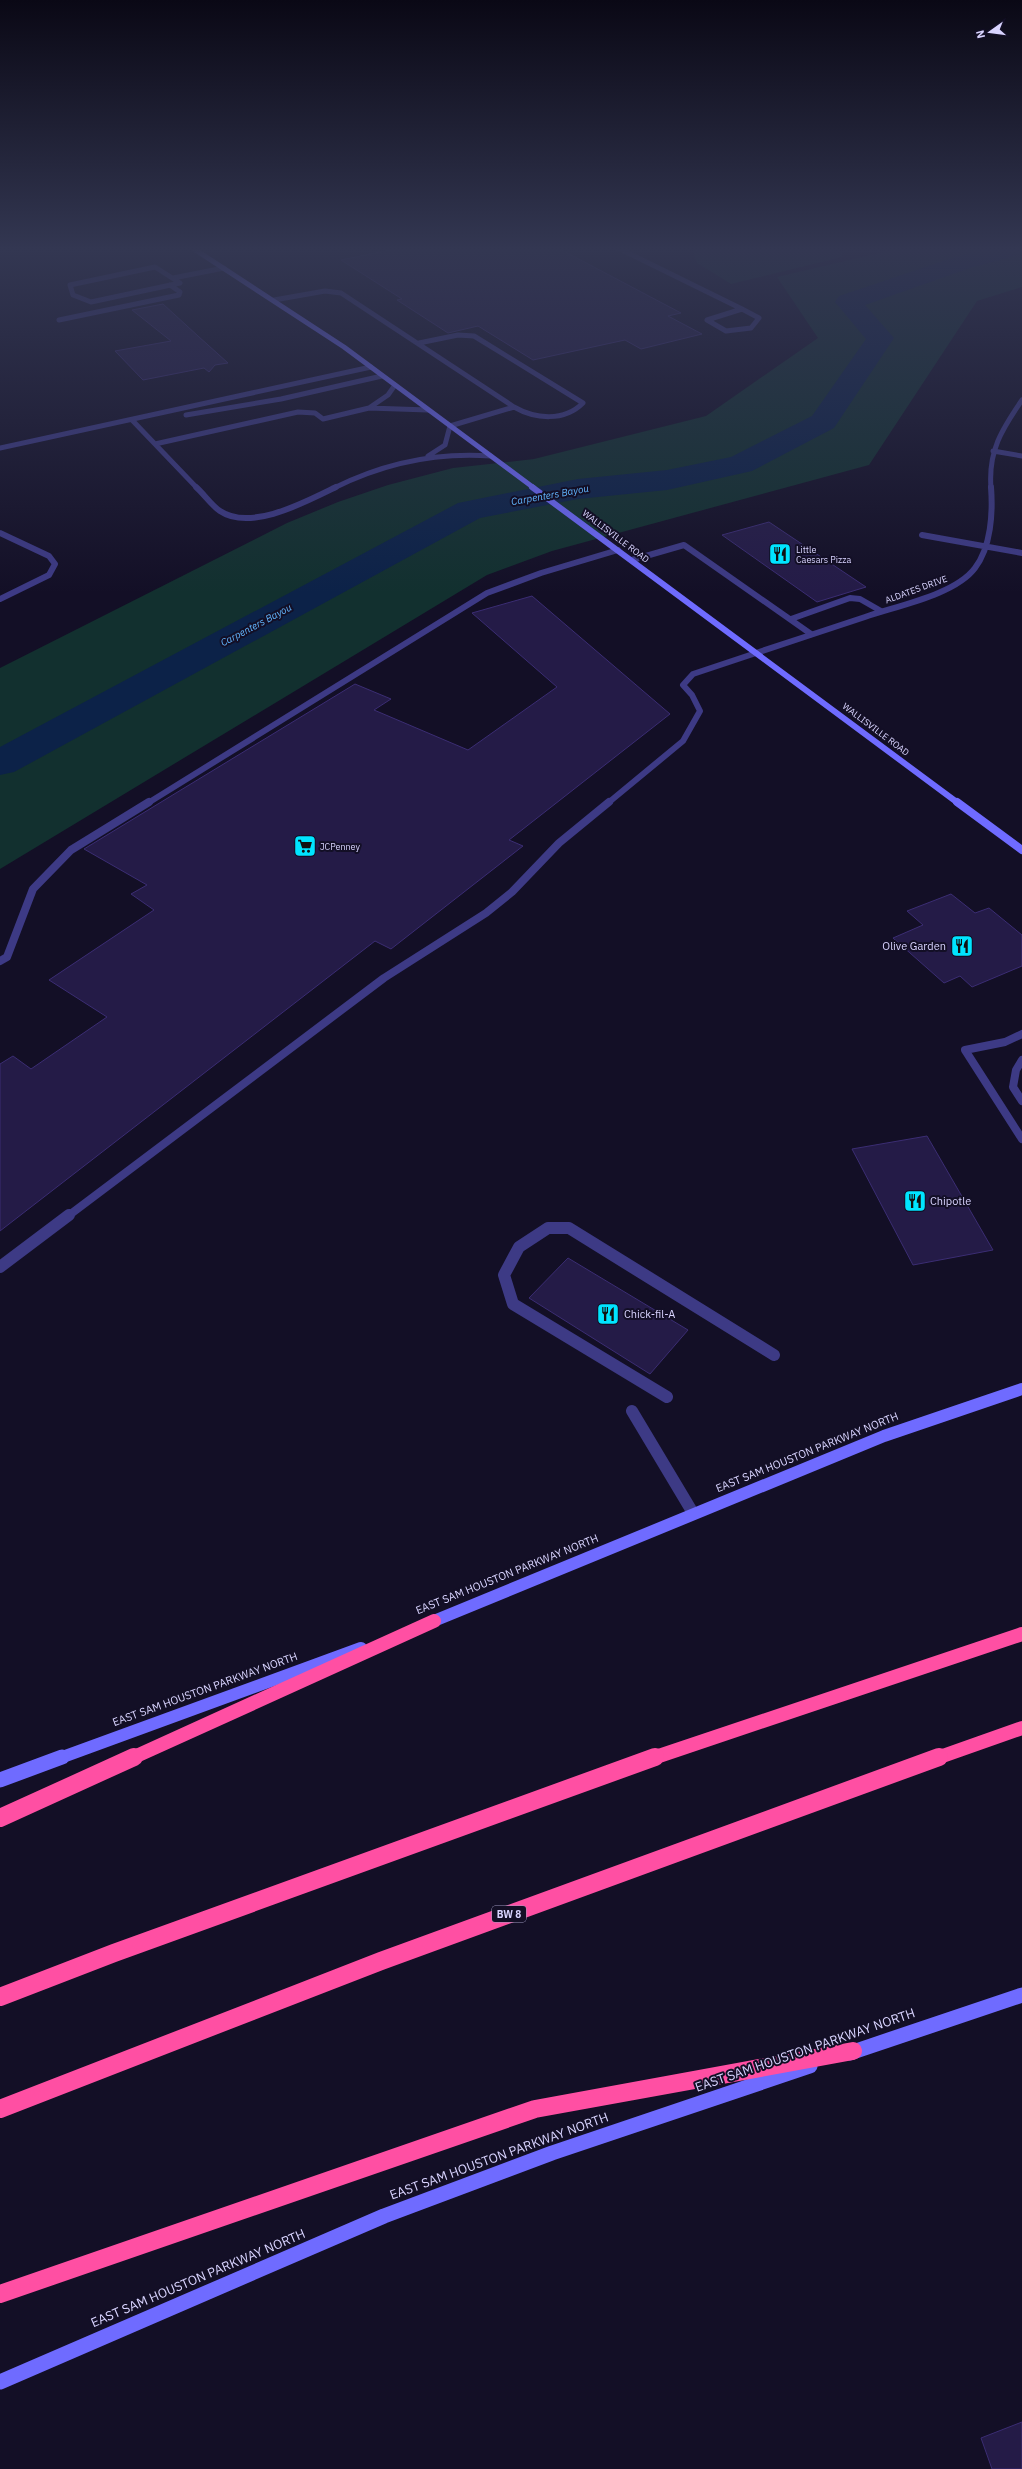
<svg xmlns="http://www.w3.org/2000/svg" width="1022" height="2469" viewBox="0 0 1022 2469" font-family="'IBM Plex Sans',sans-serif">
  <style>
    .green { fill: #12302f }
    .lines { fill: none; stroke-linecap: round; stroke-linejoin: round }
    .river { fill: #0c2248; fill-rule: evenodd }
    .building { fill: #241b47; stroke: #3b2d73 }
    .lane-far3 { stroke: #3d3a85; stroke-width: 5 }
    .lane-far2 { stroke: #3d3a85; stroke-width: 6 }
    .lane-far1 { stroke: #3d3a85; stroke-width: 8 }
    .lane { stroke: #3d3a85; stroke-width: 12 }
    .street-far1 { stroke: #3d3a85; stroke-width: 5 }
    .street { stroke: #3d3a85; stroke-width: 6 }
    .secondary-far4 { stroke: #6f6bff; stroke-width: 5 }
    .secondary-far3 { stroke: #6f6bff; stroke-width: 6 }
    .secondary-far2 { stroke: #6f6bff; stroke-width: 8 }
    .secondary-far1 { stroke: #6f6bff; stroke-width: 12 }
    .secondary { stroke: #6f6bff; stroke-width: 15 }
    .highway-far1 { stroke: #ff4fa3; stroke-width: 14 }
    .highway { stroke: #ff4fa3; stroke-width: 18 }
    .labels { text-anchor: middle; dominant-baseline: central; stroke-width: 4; stroke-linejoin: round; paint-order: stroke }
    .far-street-label { font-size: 9px; fill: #d9d4ff; stroke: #130f26 }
    .far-poi-label { font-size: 9px; fill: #d9d4ff; stroke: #130f26; text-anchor: start }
    .far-water-label { font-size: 10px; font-style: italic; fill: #62b6ff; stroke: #130f26 }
    .shield { fill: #130f26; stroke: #9e99be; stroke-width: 1 }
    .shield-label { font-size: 10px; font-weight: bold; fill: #d9d4ff }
    .poi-label { font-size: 11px; fill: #d9d4ff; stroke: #130f26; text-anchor: start }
    .street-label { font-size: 11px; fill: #d9d4ff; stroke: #130f26 }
    .near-street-label { font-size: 13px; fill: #d9d4ff; stroke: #130f26 }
  </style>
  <rect width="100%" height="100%" fill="#130f26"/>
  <path class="green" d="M 695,247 L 828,247 L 842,253 L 842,257 L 731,284 L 697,263 L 693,252 Z
    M 905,247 L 1022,247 L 1022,287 L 977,301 L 869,465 L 552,551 L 487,575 L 0,869 L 0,668 L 287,523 L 338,502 L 388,485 L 453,468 L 534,459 L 706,416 L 818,338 L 777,277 Z"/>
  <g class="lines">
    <path class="river" d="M 991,247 L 1022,247 L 1022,254 L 970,268 L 865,305 L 894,338 L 834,428 L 752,471 L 667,490 L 578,499 L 480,518 L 14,772 L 0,775 L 0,747 L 458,503 L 578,479 L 667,470 L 731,457 L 812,416 L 866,339 L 835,302 L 839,296 L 952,258 Z"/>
  </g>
  <path class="building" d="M 405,247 L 556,247 L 681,313 L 668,316 L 702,334 L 641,349 L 625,340 L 533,360 L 478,326 L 448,333 L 397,300 L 402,299 L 341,260 Z
    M 163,304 L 198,336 L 228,363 L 215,365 L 209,372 L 204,368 L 143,380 L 115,351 L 171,341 L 132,310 Z
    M 769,522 L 866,587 L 817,602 L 722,535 Z
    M 532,596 L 670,714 L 509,840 L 523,846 L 391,949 L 375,941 L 0,1231 L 0,1064 L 13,1056 L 31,1069 L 107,1017 L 49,980 L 154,910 L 131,894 L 147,885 L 84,849 L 355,684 L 391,699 L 374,710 L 468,750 L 557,687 L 472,613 Z
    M 951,894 L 975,913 L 989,908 L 1022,935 L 1022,966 L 972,987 L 960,976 L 944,983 L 893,938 L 923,925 L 907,911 Z
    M 927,1136 L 993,1250 L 913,1265 L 852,1149 Z
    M 568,1258 L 688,1330 L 650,1374 L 529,1298 Z
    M 1022,2422 L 1022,2469 L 992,2469 L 981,2438 Z"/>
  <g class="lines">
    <path class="lane-far3" d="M 616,247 L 742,309
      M 155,267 L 180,283 L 91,302 L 73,295 L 70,285 Z
      M 173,278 L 224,268
      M 274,300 L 325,291 L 341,293 L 514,407 L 450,426 L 445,445 L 428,456
      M 742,309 L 759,318 L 751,328 L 726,331 L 707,320 Z
      M 59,320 L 179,295 L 180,292 L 170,285
      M 419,343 L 458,335 L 474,336 L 583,403 C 564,422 535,419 514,407
      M 369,408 L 388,395 L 395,385
      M 132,420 L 197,488
      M 155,444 L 298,412 L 315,413 L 323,419 L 369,408 L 428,410
      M 334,488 C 384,463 435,452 491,456"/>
    <path class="lane-far2" d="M 196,487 C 204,494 211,505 220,511 C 251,532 307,501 336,487
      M 632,560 L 684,545 L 811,634
      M 791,619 L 850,598 L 860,599 L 881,611
      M 148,803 L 487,593 L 541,573 L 618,550
      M 608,803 L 683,741 L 700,711 L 692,695 L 683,685 L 693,674 L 756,653"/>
    <path class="lane-far1" d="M 0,961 L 7,957 L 33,889 L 71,850 L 149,802
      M 1022,1034 L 1005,1042 L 965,1050 L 1022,1139
      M 1022,1060 L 1016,1070 L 1013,1087 L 1022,1101
      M 68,1216 L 384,978 L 486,913 L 512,892 L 559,843 L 609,802"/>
    <path class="lane" d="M 0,1267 L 69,1215
      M 667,1397 L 513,1304 L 504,1275 L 519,1247 L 548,1228 L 569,1228 L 774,1355
      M 632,1411 L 693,1513"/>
    <path class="street-far1" d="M 186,415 L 281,399 L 382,376
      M 0,448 L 371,367
      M 993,451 L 1022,456
      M 991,488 C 988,451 1002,429 1022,400"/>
    <path class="street" d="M 0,533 L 49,556 L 55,564 L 49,575 L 0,599
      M 922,535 L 1022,553
      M 756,653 C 792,641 829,629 865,617 C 896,606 955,595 975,568 C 991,547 993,513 991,487"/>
    <path class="secondary-far4" d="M 191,247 L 344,347 L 534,488"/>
    <path class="secondary-far3" d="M 532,487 L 958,803"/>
    <path class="secondary-far2" d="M 957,802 L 1022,850"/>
    <path class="secondary-far1" d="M 429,1623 L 884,1436 L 1022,1389
      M 60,1758 L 361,1648"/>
    <path class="secondary" d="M 0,1780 L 62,1757
      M 850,2053 L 1022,1995
      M 0,2382 L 384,2216 L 552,2153 L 810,2066"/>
    <path class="highway-far1" d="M 132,1758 L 434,1621
      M 653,1758 L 1022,1634
      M 937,1758 L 1022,1728"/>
    <path class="highway" d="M 0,1818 L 134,1757
      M 0,1997 L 114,1953 L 655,1757
      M 0,2109 L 381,1961 L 939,1757
      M 0,2294 L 535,2109 L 853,2051"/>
  </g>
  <linearGradient id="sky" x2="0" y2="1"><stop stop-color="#0a0815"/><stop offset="0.42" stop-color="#333752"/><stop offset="1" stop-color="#333752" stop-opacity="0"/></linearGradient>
  <rect width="1022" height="593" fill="url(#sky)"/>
  <defs>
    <g id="restaurant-square" transform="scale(1.15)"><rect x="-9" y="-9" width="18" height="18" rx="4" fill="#00e5ff" stroke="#130f26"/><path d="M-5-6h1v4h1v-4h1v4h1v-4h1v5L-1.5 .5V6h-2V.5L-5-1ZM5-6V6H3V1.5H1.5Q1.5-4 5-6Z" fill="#111"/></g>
    <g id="supermarket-square" transform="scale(1.15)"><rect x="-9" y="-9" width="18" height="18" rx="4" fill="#00e5ff" stroke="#130f26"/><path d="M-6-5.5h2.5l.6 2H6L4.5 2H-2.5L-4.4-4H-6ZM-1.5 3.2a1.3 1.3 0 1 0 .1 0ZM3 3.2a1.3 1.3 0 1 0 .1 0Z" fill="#111"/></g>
  </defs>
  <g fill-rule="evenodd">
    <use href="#restaurant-square" x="780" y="554"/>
    <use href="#supermarket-square" x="305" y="846"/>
    <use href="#restaurant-square" x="962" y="946"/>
    <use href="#restaurant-square" x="915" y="1201"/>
    <use href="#restaurant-square" x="608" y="1314"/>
  </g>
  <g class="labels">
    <g class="far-street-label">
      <text transform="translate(616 536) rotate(37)">WALLISVILLE ROAD</text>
      <text transform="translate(916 589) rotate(-20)">ALDATES DRIVE</text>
      <text transform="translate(876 729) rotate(37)">WALLISVILLE ROAD</text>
    </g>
    <g class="far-poi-label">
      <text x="796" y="549">Little<tspan x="796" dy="10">Caesars Pizza</tspan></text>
      <text x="320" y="846">JCPenney</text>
    </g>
    <g class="far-water-label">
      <text transform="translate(550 495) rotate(-10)">Carpenters Bayou</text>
      <text transform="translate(256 625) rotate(-28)">Carpenters Bayou</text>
    </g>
    <rect class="shield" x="492" y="1906" width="34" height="16" rx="3"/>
    <g class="shield-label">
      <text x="509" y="1914">BW 8</text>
    </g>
    <g class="poi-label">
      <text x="946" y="946" text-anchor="end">Olive Garden</text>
      <text x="930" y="1201">Chipotle</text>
      <text x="624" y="1314">Chick-fil-A</text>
    </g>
    <g class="street-label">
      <text transform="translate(807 1452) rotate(-22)">EAST SAM HOUSTON PARKWAY NORTH</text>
      <text transform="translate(507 1574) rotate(-22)">EAST SAM HOUSTON PARKWAY NORTH</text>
      <text transform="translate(205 1689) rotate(-20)">EAST SAM HOUSTON PARKWAY NORTH</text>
    </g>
    <g class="near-street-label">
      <text transform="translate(805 2050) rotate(-19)">EAST SAM HOUSTON PARKWAY NORTH</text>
      <text transform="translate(499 2156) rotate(-20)">EAST SAM HOUSTON PARKWAY NORTH</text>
      <text transform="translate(198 2278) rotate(-23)">EAST SAM HOUSTON PARKWAY NORTH</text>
    </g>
  </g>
  <g transform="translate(990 32) rotate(256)" stroke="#130f26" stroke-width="3" paint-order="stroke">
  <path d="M0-3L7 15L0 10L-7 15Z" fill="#d9d4ff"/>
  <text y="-6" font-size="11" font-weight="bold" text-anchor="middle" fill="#d9d4ff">N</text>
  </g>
</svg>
